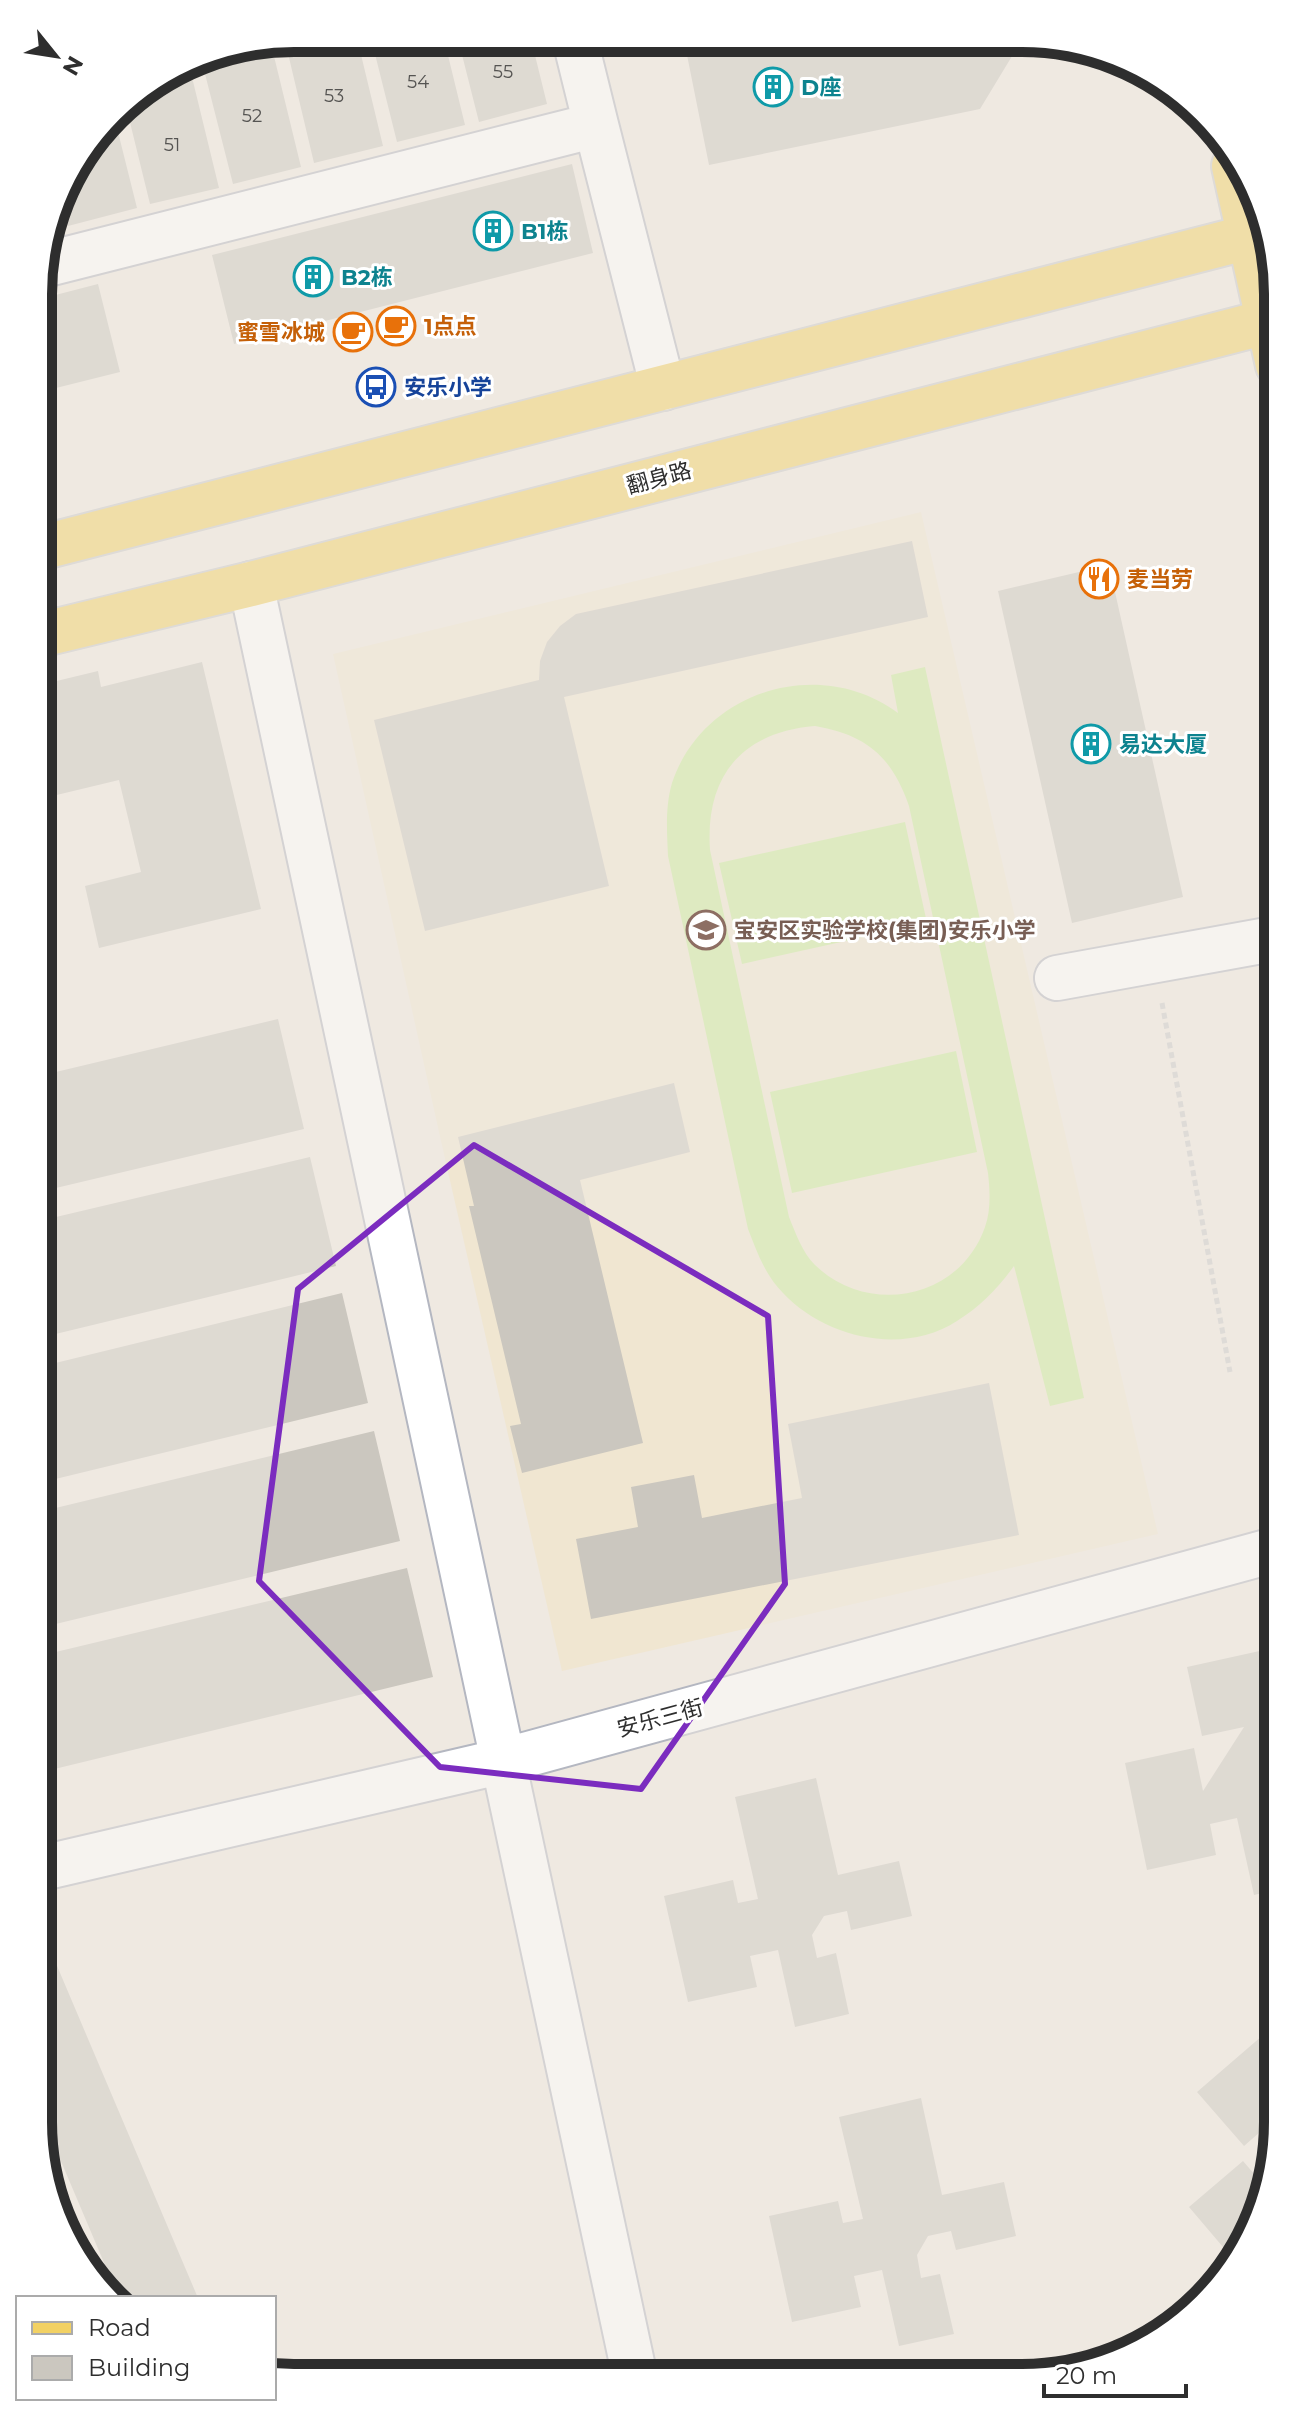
<svg xmlns="http://www.w3.org/2000/svg" width="1316" height="2416" viewBox="0 0 1316 2416" font-family="Montserrat,'Noto Sans SC',sans-serif">
  <style>
    .education { fill: #f0e6d1 }
    .pitch { fill: #c9ec9a; fill-rule: evenodd }
    .building { fill: #cbc7bf }
    .lines { fill: none; stroke-linecap: round; stroke-linejoin: round }
    .minor-casing { stroke: #b4b7c1; stroke-width: 48 }
    .major-casing { stroke: #c9c9c9; stroke-width: 48 }
    .path { stroke: #c9c9c9; stroke-width: 5; stroke-dasharray: 6 4; stroke-linecap: butt }
    .minor { stroke: #fff; stroke-width: 44 }
    .major { stroke: #f2d163; stroke-width: 44 }
    .marked { fill: none; stroke: #7b2cbf; stroke-width: 6; stroke-linejoin: round }
    .labels { text-anchor: middle; dominant-baseline: central; stroke-width: 6; stroke-linejoin: round; paint-order: stroke }
    .number-label { font-size: 18px; fill: #555452 }
    .culture-label { font-size: 22px; font-weight: bold; fill: #0d838f; stroke: #fff; text-anchor: start }
    .food-label { font-size: 22px; font-weight: bold; fill: #c56008; stroke: #fff; text-anchor: start }
    .transit-label { font-size: 22px; font-weight: bold; fill: #164399; stroke: #fff; text-anchor: start }
    .street-label { font-size: 22px; fill: #2e2e2e; stroke: #fff }
    .education-label { font-size: 22px; font-weight: bold; fill: #785e54; stroke: #fff; text-anchor: start }
    .rim { fill: none; stroke: #2e2e2e; stroke-width: 10 }
  </style>
  <rect width="100%" height="100%" fill="#efe9e1"/>
  <path class="education" d="M 921,512 L 1158,1534 L 562,1671 L 441,1141 L 333,654 Z"/>
  <path class="pitch" d="M 925,667 L 1084,1398 L 1050,1406 L 1014,1266 C 998,1288 981,1306 957,1321 C 903,1356 825,1338 783,1293 C 765,1275 757,1252 748,1229 L 668,856 C 667,832 665,807 672,783 C 703,690 820,655 898,713 L 891,675 ZM 815,726 C 867,735 892,757 909,806 L 988,1173 C 990,1191 991,1210 985,1227 C 960,1299 869,1317 815,1265 C 802,1252 796,1234 789,1217 L 710,850 C 705,777 741,732 815,726 Z
    M 905,822 L 927,923 L 742,964 L 719,863 Z
    M 956,1051 L 977,1152 L 792,1193 L 770,1092 Z"/>
  <path class="building" d="M 314,38 L 357,38 L 383,146 L 314,163 L 286,45 Z
    M 371,38 L 444,39 L 465,125 L 397,142 Z
    M 458,39 L 531,39 L 547,104 L 479,122 Z
    M 684,40 L 1020,43 L 980,109 L 709,165 Z
    M 272,48 L 301,167 L 233,184 L 203,66 Z
    M 190,69 L 219,188 L 150,204 L 125,102 L 169,74 Z
    M 114,116 L 137,208 L 68,226 L 60,195 L 65,181 Z
    M 572,164 L 593,253 L 234,344 L 212,255 Z
    M 98,284 L 120,372 L 40,392 L 40,299 Z
    M 912,541 L 928,617 L 564,697 L 609,886 L 425,931 L 374,720 L 539,680 L 540,661 L 547,642 L 560,626 L 576,614 Z
    M 1109,565 L 1183,897 L 1072,923 L 998,591 Z
    M 202,662 L 261,909 L 99,948 L 85,886 L 141,872 L 119,780 L 40,799 L 40,685 L 98,671 L 101,687 Z
    M 278,1019 L 304,1129 L 39,1192 L 39,1076 Z
    M 674,1083 L 690,1152 L 580,1180 L 643,1443 L 522,1473 L 510,1426 L 521,1424 L 469,1206 L 474,1206 L 458,1137 Z
    M 310,1157 L 336,1266 L 39,1338 L 39,1221 Z
    M 342,1293 L 368,1403 L 39,1483 L 39,1367 Z
    M 989,1383 L 1019,1535 L 591,1619 L 576,1539 L 638,1527 L 631,1487 L 694,1475 L 702,1518 L 802,1498 L 788,1424 Z
    M 374,1431 L 400,1541 L 39,1628 L 39,1512 Z
    M 407,1568 L 433,1677 L 38,1773 L 39,1656 Z
    M 1278,1647 L 1278,1795 L 1272,1804 L 1278,1827 L 1277,1890 L 1254,1895 L 1237,1818 L 1210,1824 L 1216,1855 L 1147,1870 L 1125,1763 L 1194,1748 L 1203,1791 L 1244,1727 L 1202,1736 L 1187,1667 Z
    M 816,1778 L 838,1875 L 899,1861 L 912,1916 L 851,1930 L 847,1911 L 824,1916 L 812,1935 L 817,1958 L 836,1953 L 849,2014 L 795,2027 L 778,1950 L 750,1956 L 757,1987 L 688,2002 L 664,1896 L 733,1880 L 738,1903 L 758,1899 L 735,1797 Z
    M 38,1921 L 198,2298 L 119,2298 L 38,2107 Z
    M 1277,2023 L 1277,2117 L 1244,2146 L 1197,2092 Z
    M 921,2098 L 942,2195 L 1004,2182 L 1016,2236 L 956,2250 L 951,2231 L 928,2236 L 917,2255 L 921,2278 L 940,2274 L 954,2334 L 899,2346 L 882,2270 L 854,2276 L 861,2307 L 792,2322 L 769,2216 L 838,2201 L 843,2223 L 863,2219 L 839,2117 Z
    M 1243,2161 L 1267,2189 L 1264,2204 L 1234,2260 L 1189,2207 Z
    M 63,2190 L 74,2237 L 52,2204 L 50,2193 Z"/>
  <g class="lines">
    <g class="minor-casing">
      <path id="minor" d="M 575,40 L 596,125
        M 40,266 L 596,125 L 663,388
        M 251,584 L 635,2377
        M 1057,978 L 1278,938
        M 38,1869 L 503,1761 L 1278,1549"/>
    </g>
    <g class="major-casing">
      <path id="major" d="M 1234,166 L 1278,365
        M 40,548 L 1268,232
        M 40,635 L 251,584 L 1278,319"/>
    </g>
    <path class="path" d="M 1162,1003 L 1230,1372"/>
    <use href="#minor" class="minor"/>
    <use href="#major" class="major"/>
  </g>
  <path d="M0 0H1316V2416H0ZM 474,1145 L 768,1316 L 785,1584 L 641,1789 L 440,1767 L 259,1581 L 298,1289 Z" fill="#efe9e1" fill-opacity=".55" fill-rule="evenodd"/>
  <path class="marked" d="M 474,1145 L 768,1316 L 785,1584 L 641,1789 L 440,1767 L 259,1581 L 298,1289 Z"/>
  <defs>
    <g id="building-ring" transform="scale(2)"><circle r="9.5" fill="#fff" stroke="#0f9aa8" stroke-width="1.5"/><path d="M-4-6H4V6H1V3H-1V6H-4ZM-2.5-4.3h1.7v1.8h-1.7ZM.8-4.3h1.7v1.8H.8ZM-2.5-1h1.7V.8h-1.7ZM.8-1h1.7V.8H.8Z" fill="#0f9aa8"/></g>
    <g id="cafe-ring" transform="scale(2)"><circle r="9.5" fill="#fff" stroke="#e8710a" stroke-width="1.5"/><path d="M-5.5-4.5H6V0H3Q3 3.5 0 3.5H-2.5Q-5.5 3.5-5.5 0ZM3-3.2v2h1.7v-2ZM-6 4.5H4V6H-6Z" fill="#e8710a"/></g>
    <g id="bus-ring" transform="scale(2)"><circle r="9.5" fill="#fff" stroke="#1a4fb4" stroke-width="1.5"/><path d="M-5-6H5V4H4V6H2V4H-2V6H-4V4H-5ZM-3.5-4V0h7V-4ZM-3.5 1.2v1.5H-2V1.2ZM2 1.2v1.5H3.5V1.2Z" fill="#1a4fb4"/></g>
    <g id="restaurant-ring" transform="scale(2)"><circle r="9.5" fill="#fff" stroke="#e8710a" stroke-width="1.5"/><path d="M-5-6h1v4h1v-4h1v4h1v-4h1v5L-1.5 .5V6h-2V.5L-5-1ZM5-6V6H3V1.5H1.5Q1.5-4 5-6Z" fill="#e8710a"/></g>
    <g id="school-ring" transform="scale(2)"><circle r="9.5" fill="#fff" stroke="#8d6e63" stroke-width="1.5"/><path d="M0-5L7-2L0 1L-7-2ZM-4 1L0 2.5L4 1V4Q0 6-4 4Z" fill="#8d6e63"/></g>
  </defs>
  <g fill-rule="evenodd">
    <use href="#building-ring" x="773" y="87"/>
    <use href="#building-ring" x="493" y="231"/>
    <use href="#building-ring" x="313" y="277"/>
    <use href="#cafe-ring" x="396" y="326"/>
    <use href="#cafe-ring" x="353" y="332"/>
    <use href="#bus-ring" x="376" y="387"/>
    <use href="#restaurant-ring" x="1099" y="579"/>
    <use href="#building-ring" x="1091" y="744"/>
    <use href="#school-ring" x="706" y="930"/>
  </g>
  <g class="labels">
    <g class="number-label">
      <text x="503" y="72">55</text>
      <text x="418" y="82">54</text>
      <text x="334" y="96">53</text>
      <text x="252" y="116">52</text>
      <text x="172" y="145">51</text>
    </g>
    <g class="culture-label">
      <text x="801" y="87">D座</text>
      <text x="521" y="231">B1栋</text>
      <text x="341" y="277">B2栋</text>
      <text x="1119" y="744">易达大厦</text>
    </g>
    <g class="food-label">
      <text x="424" y="326">1点点</text>
      <text x="325" y="332" text-anchor="end">蜜雪冰城</text>
      <text x="1127" y="579">麦当劳</text>
    </g>
    <g class="transit-label">
      <text x="404" y="387">安乐小学</text>
    </g>
    <g class="street-label">
      <text transform="translate(659 478) rotate(-15)">翻身路</text>
      <text transform="translate(660 1718) rotate(-15)">安乐三街</text>
    </g>
    <g class="education-label">
      <text x="734" y="930">宝安区实验学校(集团)安乐小学</text>
    </g>
  </g>
  <path d="M0 0H1316V2416H0ZM294 52H1022A242 242 0 0 1 1264 294V2122A242 242 0 0 1 1022 2364H294A242 242 0 0 1 52 2122V294A242 242 0 0 1 294 52Z" fill="#fff" fill-rule="evenodd"/>
  <path class="rim" d="M294 52H1022A242 242 0 0 1 1264 294V2122A242 242 0 0 1 1022 2364H294A242 242 0 0 1 52 2122V294A242 242 0 0 1 294 52Z"/>
  <rect x="16" y="2296" width="260" height="104" fill="#ffffff" stroke="#ababab" stroke-width="2"/>
  <rect x="32" y="2322" width="40" height="12" fill="#f2d163" stroke="#ababab" stroke-width="2"/>
  <text x="88" y="2336" font-size="24" fill="#2e2e2e">Road</text>
  <rect x="32" y="2356" width="40" height="24" fill="#cbc7bf" stroke="#ababab" stroke-width="2"/>
  <text x="88" y="2376" font-size="24" fill="#2e2e2e">Building</text>
  <g transform="translate(56 56) rotate(120)" stroke="#ffffff" stroke-width="6" paint-order="stroke">
  <path d="M0-6L14 30L0 20L-14 30Z" fill="#2e2e2e"/>
  <text y="-12" font-size="22" font-weight="bold" text-anchor="middle" fill="#2e2e2e">N</text>
  </g>
  <path d="M1044 2384v12h142v-12" fill="none" stroke="#2e2e2e" stroke-width="4"/>
  <text x="1056" y="2384" font-size="24" fill="#2e2e2e" stroke="#ffffff" stroke-width="6" paint-order="stroke">20 m</text>
</svg>
